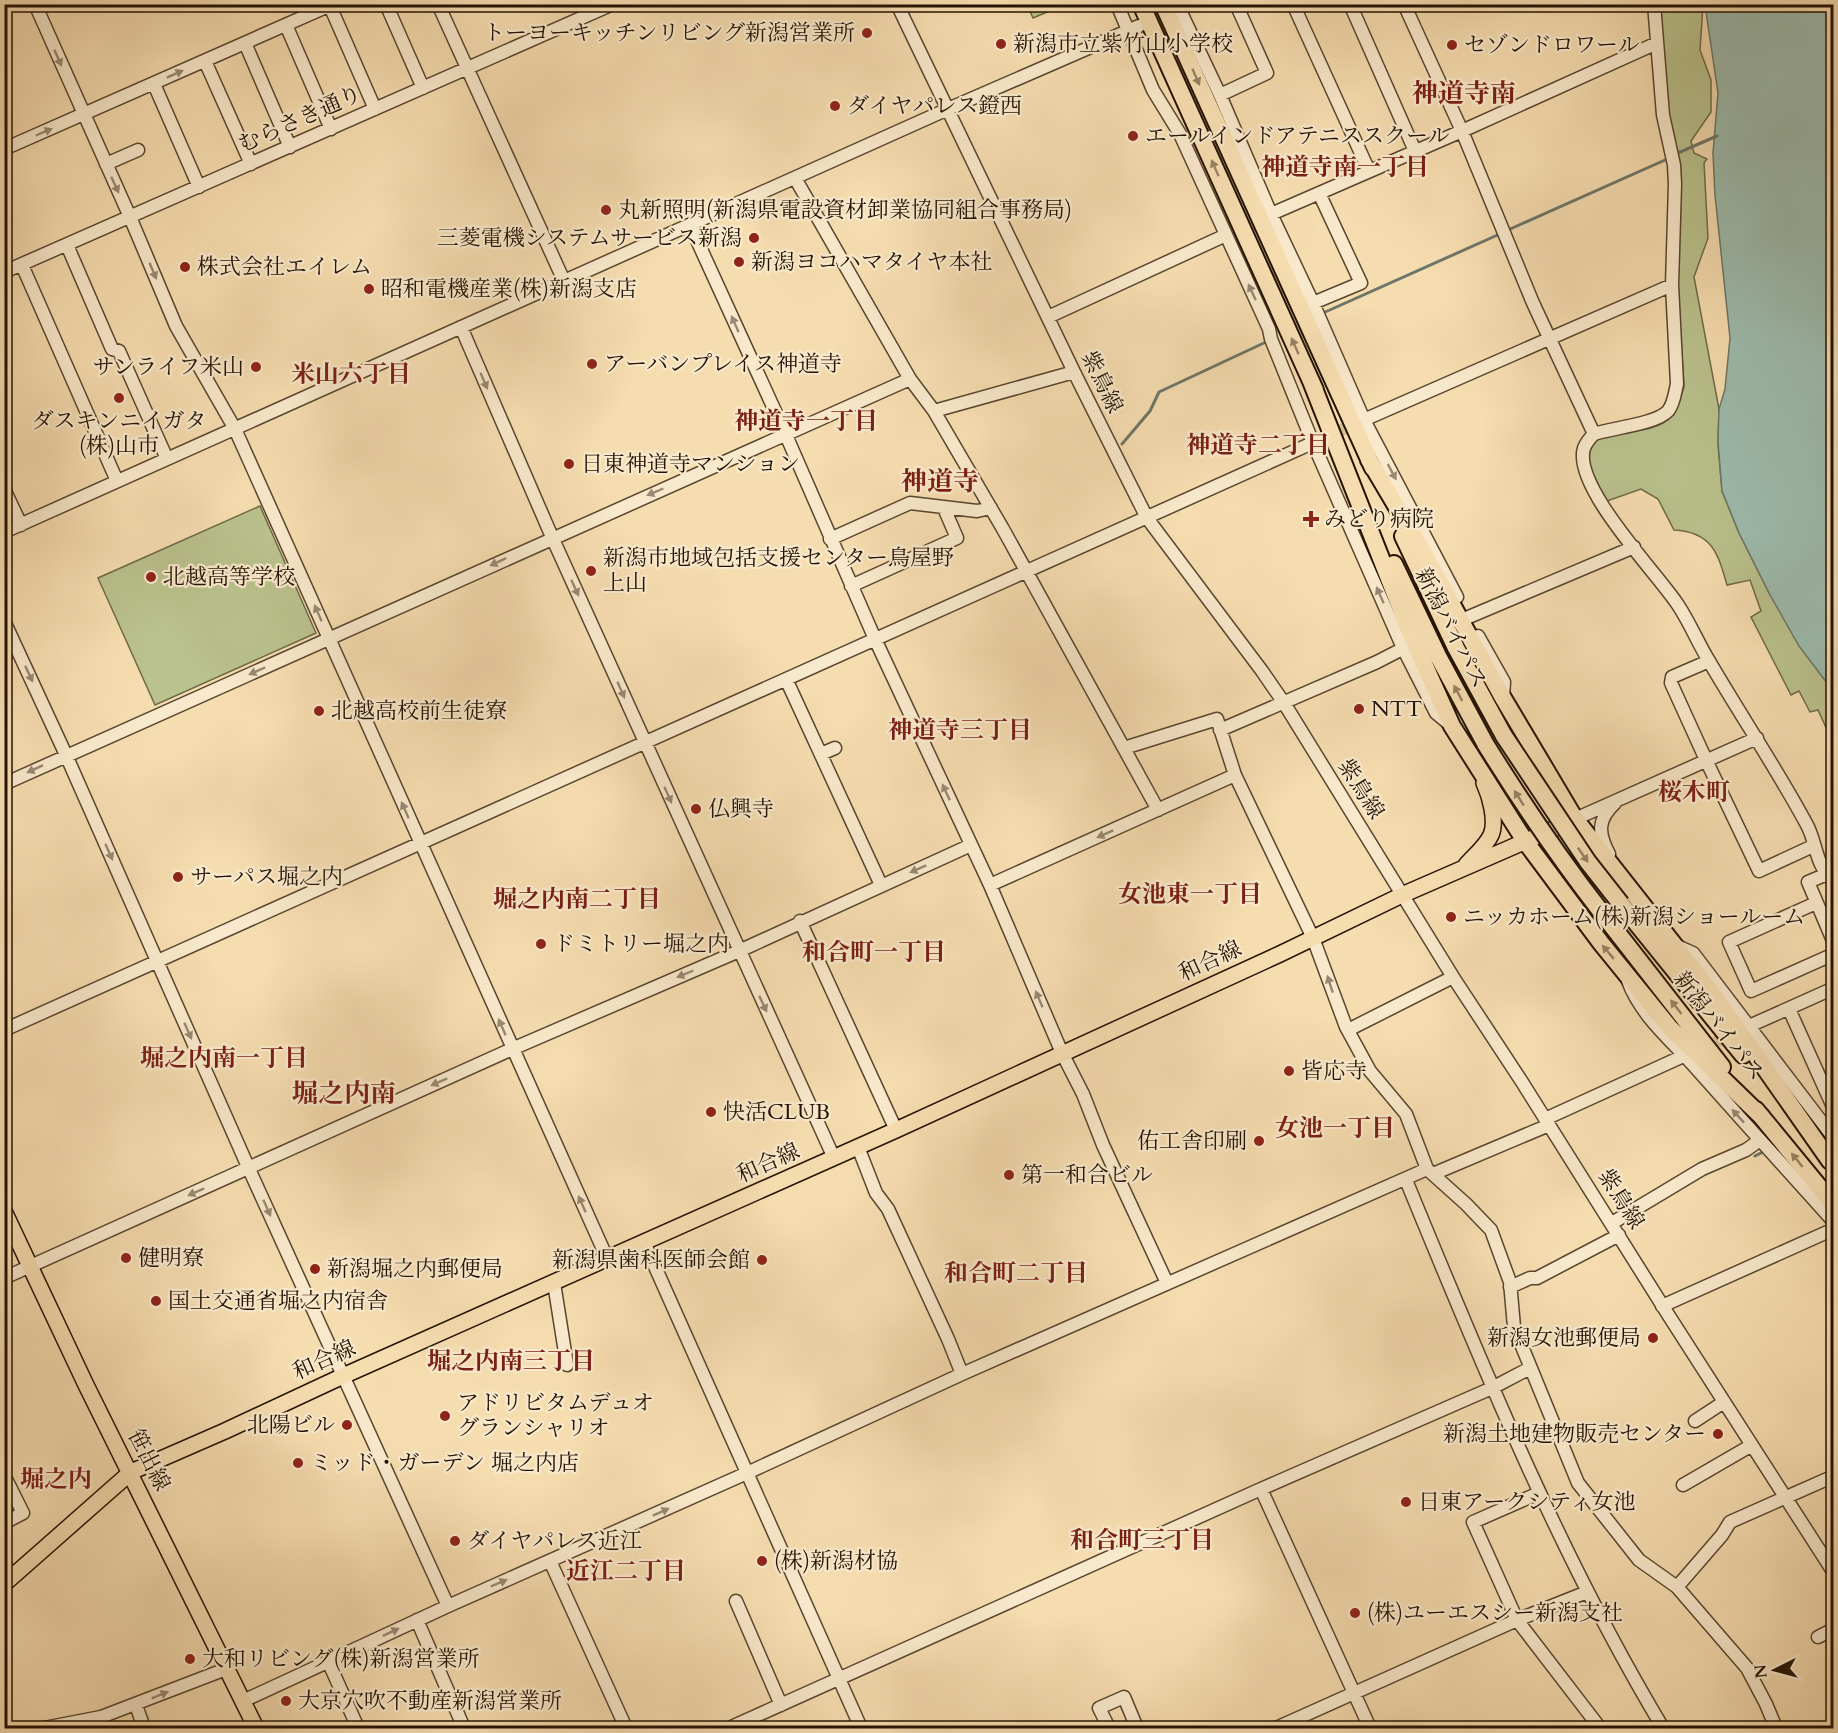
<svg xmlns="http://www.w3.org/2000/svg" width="1838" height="1733" viewBox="0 0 1838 1733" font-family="Cardo,'Noto Serif JP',serif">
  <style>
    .green { fill: #bac28d; stroke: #6f6a48; stroke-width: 1.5 }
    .water { fill: #9dbbad; stroke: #6d7769; stroke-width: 1.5 }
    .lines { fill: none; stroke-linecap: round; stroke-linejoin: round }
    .stream { stroke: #6d7769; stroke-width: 3 }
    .minor-tunnel { stroke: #d6bf96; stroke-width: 12; stroke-dasharray: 12 6; stroke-linecap: butt }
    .minor-casing { stroke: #58452e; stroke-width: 15 }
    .major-casing { stroke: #241203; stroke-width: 18 }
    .highway-casing { stroke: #241203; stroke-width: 20 }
    .minor { stroke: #f9e9cc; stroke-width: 12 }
    .major { stroke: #f6ddb0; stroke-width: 15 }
    .highway { stroke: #f6ddb0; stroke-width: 16 }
    .highway-bridge-casing { stroke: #241203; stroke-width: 20; stroke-linecap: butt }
    .highway-bridge { stroke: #f6ddb0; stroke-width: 16 }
    .oneway { fill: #998872 }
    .oneway2 { fill: #988262 }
    .poi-dot { fill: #8f2418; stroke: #f9e9cc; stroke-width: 2 }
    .labels { text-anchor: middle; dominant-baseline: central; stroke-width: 4.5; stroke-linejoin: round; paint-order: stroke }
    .poi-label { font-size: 22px; fill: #241203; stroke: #f9e9cc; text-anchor: start }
    .street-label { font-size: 22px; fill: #241203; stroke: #f9e9cc }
    .neighbourhood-label { font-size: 24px; font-weight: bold; fill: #7a1f14; stroke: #f9e9cc }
    .quarter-label { font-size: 26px; font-weight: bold; fill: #7a1f14; stroke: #f9e9cc }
  </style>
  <rect width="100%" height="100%" fill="#f6ddb0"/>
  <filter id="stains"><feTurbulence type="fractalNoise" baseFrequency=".00333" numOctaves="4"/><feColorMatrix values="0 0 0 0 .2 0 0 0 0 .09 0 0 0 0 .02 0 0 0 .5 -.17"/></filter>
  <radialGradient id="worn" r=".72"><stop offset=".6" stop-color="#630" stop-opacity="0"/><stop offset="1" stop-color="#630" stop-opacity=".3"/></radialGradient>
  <path class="green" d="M 1027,5 L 1064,5 L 1033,18 Z
    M 1660,5 L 1703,5 L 1700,50 L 1711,80 L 1711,112 L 1691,141 L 1694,153 L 1707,159 L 1704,163 L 1708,238 L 1694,277 L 1719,409 L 1718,444 L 1722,491 L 1739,533 L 1770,595 L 1833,691 L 1833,743 L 1818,710 L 1810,712 L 1799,691 L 1791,695 L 1751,617 L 1761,611 L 1750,580 L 1727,585 C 1718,553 1712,532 1674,530 L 1658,499 L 1641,489 L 1604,502 C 1595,482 1575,450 1604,436 C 1612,433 1623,433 1632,431 C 1641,430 1655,428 1663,423 C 1676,414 1679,401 1684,387 Z
    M 260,506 L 316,633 L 155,705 L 98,578 Z"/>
  <path class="water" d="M 1705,5 L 1833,5 L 1833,691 L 1799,646 L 1770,595 L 1739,533 L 1722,491 L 1718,441 L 1719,409 L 1725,389 L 1730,338 L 1715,195 L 1713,153 L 1718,93 Z"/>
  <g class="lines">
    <path class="stream" d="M 1678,153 L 1717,136
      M 1508,230 L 1665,160
      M 1323,313 L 1502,233
      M 1122,444 L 1150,411 L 1159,392 L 1266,342
      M 1826,1121 L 1834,1117
      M 1755,1156 L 1765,1151"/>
    <path class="minor-tunnel" d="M 1324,438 L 1359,422
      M 1699,1049 L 1735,1033"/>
    <g class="minor-casing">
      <path id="minor" d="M 35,4 L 130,217 L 176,326 L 235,429 L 607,1258
        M 386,4 L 423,88
        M 438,4 L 564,281
        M 897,4 L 1074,372 L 1147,518 L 1262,671 L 1284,703 L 1453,977 L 1522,1082 L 1669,1316 L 1834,1573
        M 1117,4 L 1153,90 L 1180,134 L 1269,329 L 1271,339 L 1313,443 L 1403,648 L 1436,713 L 1448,723
        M 1177,4 L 1220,95 L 1271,214 L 1313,303 L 1364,420 L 1457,597
        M 1293,4 L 1369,171
        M 1350,4 L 1415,151
        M 1404,4 L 1462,131 L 1533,303 L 1594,434
        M 1654,4 L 1663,115 L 1674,165 L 1675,184 L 1672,285 L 1677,384 C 1675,392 1674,404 1668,411 C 1656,424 1612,428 1594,434 C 1590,438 1586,443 1584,448 C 1572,486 1657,573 1678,605 C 1690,623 1698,643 1709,661 C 1741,716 1777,769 1807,825 C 1817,843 1815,867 1834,880
        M 330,6 L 375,109
        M 286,25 L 331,129
        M 245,43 L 290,147
        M 205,61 L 251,164
        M 154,84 L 199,187
        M 1220,95 L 1267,73 L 1236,4
        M 4,149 L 333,4
        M 106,164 L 138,150
        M 795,178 L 910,379 L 934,411 L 1003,529 L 1158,810
        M 1271,214 L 1462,131 L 1657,43
        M 690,225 L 786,435 L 875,639 L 990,885 L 1062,1053 L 1083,1094 L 1103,1145 L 1167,1283
        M 67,245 L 112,349 L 119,351 L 167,459
        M 22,265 L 117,481
        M 4,272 L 613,4
        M 1313,303 L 1361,283 L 1319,193
        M 1048,317 L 1226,235
        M 461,327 L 552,537 L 834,1158
        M 934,411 L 1074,372
        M 1359,422 L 1672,285
        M 4,489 L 21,525
        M 4,532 L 948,109 L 1139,26
        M 830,539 L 910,503 L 977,511 L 991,508
        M 851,586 L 957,538 L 944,508
        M 1464,619 L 1634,547
        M 4,621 L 66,755 L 249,1169 L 448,1606
        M 1478,636 L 1504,682 L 1503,698
        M 1709,661 L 1672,677 L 1671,683 L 1706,760 L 1759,871 L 1813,846
        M 786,679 L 881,885
        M 1220,730 L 1377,662 L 1408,646
        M 1124,748 L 1217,719 L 1235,775 L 1313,938 L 1346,1027 L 1370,1071 L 1406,1114 L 1427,1169 L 1466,1204 L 1491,1230 L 1510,1282 L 1514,1327 L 1578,1483 L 1639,1560 L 1677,1587 L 1747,1668 L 1766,1704 L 1776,1728
        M 821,754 L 835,748
        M 4,784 L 910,379
        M 1575,819 L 1757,738
        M 1609,854 C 1598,833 1597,820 1615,803
        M 1827,874 L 1808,882 L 1834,943
        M 990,885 L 1235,775
        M 1816,903 L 1729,942 L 1751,991 L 1834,954
        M 800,921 L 896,1130
        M 1677,946 L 1693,953 L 1834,1138
        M 1628,981 C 1641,1016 1671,1040 1695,1067 C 1741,1119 1787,1170 1834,1222
        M 1789,1009 L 1834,1109
        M 1747,1027 L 1834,988
        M 4,1030 L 1319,440
        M 1348,1030 L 1453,977
        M 1545,1119 L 1690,1053
        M 858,1147 L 876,1193 L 888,1209 L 948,1339 L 962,1374
        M 1433,1174 L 1549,1125
        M 1406,1180 C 1483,1367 1559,1555 1663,1728
        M 1612,1223 L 1702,1169 L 1746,1150 L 1760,1140
        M 644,1242 L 861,1728
        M 4,1278 L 512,1049 L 739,951 L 971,845
        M 554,1283 L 567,1365
        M 1510,1287 L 1530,1278 L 1537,1278 L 1619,1235
        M 1662,1306 L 1834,1229
        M 1695,1421 L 1724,1402
        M 4,1475 L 23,1513 L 4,1523
        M 1683,1485 L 1752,1445
        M 1261,1489 L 1370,1728
        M 1539,1493 L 1473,1522 L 1517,1620 L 1600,1728
        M 550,1561 L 626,1728
        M 4,1562 L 12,1578
        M 1677,1587 L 1722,1535 L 1730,1522 L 1834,1476
        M 736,1601 L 781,1705
        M 417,1620 L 464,1728
        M 1818,1637 L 1834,1629
        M 328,1661 L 358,1728
        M 243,1701 L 448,1606 L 747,1473 L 962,1374 L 1427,1169
        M 136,1705 L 144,1728
        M 44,1728 L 101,1717 L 226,1669
        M 729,1728 L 1261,1489 L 1492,1388 L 1530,1368
        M 1109,1728 L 1099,1708 L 1124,1697 L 1137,1728
        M 1276,1728 L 1517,1620 L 1587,1592"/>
    </g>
    <g class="major-casing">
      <path id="major" d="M 1466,865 C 1474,856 1486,846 1491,835 C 1497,821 1490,796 1484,783
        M 4,1211 L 86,1385 L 256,1728
        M 4,1584 L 131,1472 L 225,1431 L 343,1376 L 896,1130 L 1280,954 L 1402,895 L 1572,821"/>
    </g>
    <g class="highway-casing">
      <path id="highway" d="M 1141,4 L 1315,390
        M 1163,4 L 1373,468
        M 1311,381 L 1412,637 L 1452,726 L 1525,841 L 1601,943 L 1670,1028 L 1762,1117
        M 1369,460 L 1420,546 L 1503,698 L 1575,819 L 1715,997 L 1830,1161
        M 1403,536 L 1456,648 L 1504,736
        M 1394,564 L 1438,656 L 1486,745
        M 1621,904 L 1743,1055
        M 1602,913 L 1722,1067
        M 1756,1110 L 1834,1205"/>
    </g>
    <use href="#minor" class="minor"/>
    <use href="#major" class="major"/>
    <use href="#highway" class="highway"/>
    <g class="highway-bridge-casing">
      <path id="highway-bridge" d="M 1504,736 L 1588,862 L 1621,904
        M 1486,745 C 1522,803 1560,859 1602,913"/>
    </g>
    <use href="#highway-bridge" class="highway-bridge"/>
  </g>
  <defs><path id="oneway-solid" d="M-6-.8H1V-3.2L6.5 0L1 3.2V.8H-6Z" transform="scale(1.5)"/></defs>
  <g class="oneway">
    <use href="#oneway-solid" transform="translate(58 58) rotate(66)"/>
    <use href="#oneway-solid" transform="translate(175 74) rotate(-24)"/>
    <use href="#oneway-solid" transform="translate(44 132) rotate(-23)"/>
    <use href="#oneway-solid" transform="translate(115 185) rotate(65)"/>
    <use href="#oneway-solid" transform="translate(153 271) rotate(67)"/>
    <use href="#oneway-solid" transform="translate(1252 292) rotate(-115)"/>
    <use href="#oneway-solid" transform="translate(735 324) rotate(-114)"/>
    <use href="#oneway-solid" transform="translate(484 381) rotate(67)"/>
    <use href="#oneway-solid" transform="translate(1392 472) rotate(62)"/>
    <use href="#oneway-solid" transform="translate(655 492) rotate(157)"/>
    <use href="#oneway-solid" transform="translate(498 562) rotate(155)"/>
    <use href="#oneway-solid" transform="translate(575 588) rotate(65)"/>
    <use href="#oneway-solid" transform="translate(1380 595) rotate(-114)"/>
    <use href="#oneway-solid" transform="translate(318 613) rotate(-114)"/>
    <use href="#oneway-solid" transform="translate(257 671) rotate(156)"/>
    <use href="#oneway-solid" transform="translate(29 674) rotate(65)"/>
    <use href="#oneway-solid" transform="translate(621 690) rotate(66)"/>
    <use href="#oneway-solid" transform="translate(35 769) rotate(155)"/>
    <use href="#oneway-solid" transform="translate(946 792) rotate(-115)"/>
    <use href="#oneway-solid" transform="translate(668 795) rotate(66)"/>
    <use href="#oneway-solid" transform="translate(405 810) rotate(-114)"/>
    <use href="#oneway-solid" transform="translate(1105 834) rotate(156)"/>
    <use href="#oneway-solid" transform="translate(109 852) rotate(66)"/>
    <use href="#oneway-solid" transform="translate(918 869) rotate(156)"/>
    <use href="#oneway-solid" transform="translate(685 974) rotate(157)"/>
    <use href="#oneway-solid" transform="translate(1330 984) rotate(-108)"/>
    <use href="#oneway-solid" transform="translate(1039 999) rotate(-113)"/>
    <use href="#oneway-solid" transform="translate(763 1004) rotate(65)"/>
    <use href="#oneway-solid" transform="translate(502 1027) rotate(-114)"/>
    <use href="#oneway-solid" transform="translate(188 1031) rotate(66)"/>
    <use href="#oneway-solid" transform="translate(439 1082) rotate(156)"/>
    <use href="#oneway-solid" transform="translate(1738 1116) rotate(-132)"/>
    <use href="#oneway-solid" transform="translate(196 1192) rotate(156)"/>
    <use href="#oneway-solid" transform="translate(582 1204) rotate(-114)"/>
    <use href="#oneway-solid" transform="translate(267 1208) rotate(66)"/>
    <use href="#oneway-solid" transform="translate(661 1512) rotate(-24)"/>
    <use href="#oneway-solid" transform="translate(499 1583) rotate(-23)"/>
    <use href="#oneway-solid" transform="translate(391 1632) rotate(-25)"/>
    <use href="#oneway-solid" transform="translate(160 1695) rotate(-22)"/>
  </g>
  <g class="oneway2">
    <use href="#oneway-solid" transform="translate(1196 77) rotate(66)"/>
    <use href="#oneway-solid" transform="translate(1215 168) rotate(-114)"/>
    <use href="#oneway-solid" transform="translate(1295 346) rotate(-114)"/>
    <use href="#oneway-solid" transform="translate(1458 693) rotate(-118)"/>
    <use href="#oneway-solid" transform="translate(1519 798) rotate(-122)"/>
    <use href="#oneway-solid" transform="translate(1583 855) rotate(55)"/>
    <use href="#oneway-solid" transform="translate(1608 952) rotate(-130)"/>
    <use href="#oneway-solid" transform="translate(1676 1007) rotate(-128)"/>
    <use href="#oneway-solid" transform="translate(1797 1160) rotate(-129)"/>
  </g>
  <g class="poi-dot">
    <circle cx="867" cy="33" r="6"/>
    <circle cx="1001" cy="44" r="6"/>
    <circle cx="1452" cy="45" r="6"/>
    <circle cx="835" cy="106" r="6"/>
    <circle cx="1133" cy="136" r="6"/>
    <circle cx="606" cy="210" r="6"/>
    <circle cx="754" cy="238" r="6"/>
    <circle cx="739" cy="262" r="6"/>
    <circle cx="185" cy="267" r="6"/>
    <circle cx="369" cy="289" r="6"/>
    <circle cx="592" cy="364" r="6"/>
    <circle cx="256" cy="367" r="6"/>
    <circle cx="119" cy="398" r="6"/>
    <circle cx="569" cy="464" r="6"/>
    <path d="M1308 510h6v6h6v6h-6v6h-6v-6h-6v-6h6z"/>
    <circle cx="591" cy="571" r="6"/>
    <circle cx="151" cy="577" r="6"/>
    <circle cx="1359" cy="709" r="6"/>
    <circle cx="319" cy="711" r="6"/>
    <circle cx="696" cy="809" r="6"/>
    <circle cx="178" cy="877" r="6"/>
    <circle cx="1451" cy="917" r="6"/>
    <circle cx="541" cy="944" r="6"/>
    <circle cx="1289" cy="1071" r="6"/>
    <circle cx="711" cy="1112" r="6"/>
    <circle cx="1259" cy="1141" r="6"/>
    <circle cx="1009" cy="1175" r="6"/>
    <circle cx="126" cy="1258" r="6"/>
    <circle cx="762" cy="1260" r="6"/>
    <circle cx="315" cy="1269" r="6"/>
    <circle cx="156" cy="1301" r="6"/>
    <circle cx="1653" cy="1338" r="6"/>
    <circle cx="445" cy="1416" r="6"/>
    <circle cx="347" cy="1425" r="6"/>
    <circle cx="1718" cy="1434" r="6"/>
    <circle cx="298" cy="1463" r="6"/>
    <circle cx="1406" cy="1502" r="6"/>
    <circle cx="455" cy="1541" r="6"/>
    <circle cx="762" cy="1561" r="6"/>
    <circle cx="1355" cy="1613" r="6"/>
    <circle cx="190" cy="1659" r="6"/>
    <circle cx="286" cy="1701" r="6"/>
  </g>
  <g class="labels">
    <g class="poi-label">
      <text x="855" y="33" text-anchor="end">トーヨーキッチンリビング新潟営業所</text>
      <text x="1013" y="44">新潟市立紫竹山小学校</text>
      <text x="1464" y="45">セゾンドロワール</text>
      <text x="847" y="106">ダイヤパレス鐙西</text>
      <text x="1145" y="136">エールインドアテニススクール</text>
      <text x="618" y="210">丸新照明(新潟県電設資材卸業協同組合事務局)</text>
      <text x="742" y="238" text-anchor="end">三菱電機システムサービス新潟</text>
      <text x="751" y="262">新潟ヨコハマタイヤ本社</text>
      <text x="197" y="267">株式会社エイレム</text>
      <text x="381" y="289">昭和電機産業(株)新潟支店</text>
      <text x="604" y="364">アーバンプレイス神道寺</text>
      <text x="244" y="367" text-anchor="end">サンライフ米山</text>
      <text x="119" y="421" text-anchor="middle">ダスキンニイガタ<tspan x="119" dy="25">(株)山市</tspan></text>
      <text x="581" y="464">日東神道寺マンション</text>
      <text x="1324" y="519">みどり病院</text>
      <text x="603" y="558">新潟市地域包括支援センター鳥屋野<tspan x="603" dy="25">上山</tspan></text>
      <text x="163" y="577">北越高等学校</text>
      <text x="1371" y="709">NTT</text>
      <text x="331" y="711">北越高校前生徒寮</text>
      <text x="708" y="809">仏興寺</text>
      <text x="190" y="877">サーパス堀之内</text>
      <text x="1463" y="917">ニッカホーム(株)新潟ショールーム</text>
      <text x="553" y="944">ドミトリー堀之内</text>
      <text x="1301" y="1071">皆応寺</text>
      <text x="723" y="1112">快活CLUB</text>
      <text x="1247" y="1141" text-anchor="end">佑工舎印刷</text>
      <text x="1021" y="1175">第一和合ビル</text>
      <text x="138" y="1258">健明寮</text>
      <text x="750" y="1260" text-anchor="end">新潟県歯科医師会館</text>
      <text x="327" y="1269">新潟堀之内郵便局</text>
      <text x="168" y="1301">国土交通省堀之内宿舎</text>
      <text x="1641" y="1338" text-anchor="end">新潟女池郵便局</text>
      <text x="457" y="1403">アドリビタムデュオ<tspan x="457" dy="25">グランシャリオ</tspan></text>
      <text x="335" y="1425" text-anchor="end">北陽ビル</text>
      <text x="1706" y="1434" text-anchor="end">新潟土地建物販売センター</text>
      <text x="310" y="1463">ミッド・ガーデン 堀之内店</text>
      <text x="1418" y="1502">日東アークシティ女池</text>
      <text x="467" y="1541">ダイヤパレス近江</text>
      <text x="774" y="1561">(株)新潟材協</text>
      <text x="1367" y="1613">(株)ユーエスシー新潟支社</text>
      <text x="202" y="1659">大和リビング(株)新潟営業所</text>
      <text x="298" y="1701">大京穴吹不動産新潟営業所</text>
    </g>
    <g class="street-label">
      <text transform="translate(300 119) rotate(-24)">むらさき通り</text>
      <text transform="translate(1102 382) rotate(64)">紫鳥線</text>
      <text transform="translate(1451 628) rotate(63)">新潟バイパス</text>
      <text transform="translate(1361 789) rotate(58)">紫鳥線</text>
      <text transform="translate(1210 961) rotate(-25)">和合線</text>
      <text transform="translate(1719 1026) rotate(52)">新潟バイパス</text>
      <text transform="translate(768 1163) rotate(-24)">和合線</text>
      <text transform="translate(1621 1199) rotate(58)">紫鳥線</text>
      <text transform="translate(324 1360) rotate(-24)">和合線</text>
      <text transform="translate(149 1460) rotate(63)">笹出線</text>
    </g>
    <g class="neighbourhood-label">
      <text x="1345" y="167">神道寺南一丁目</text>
      <text x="351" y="374">米山六丁目</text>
      <text x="806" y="421">神道寺一丁目</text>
      <text x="1258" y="445">神道寺二丁目</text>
      <text x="960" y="730">神道寺三丁目</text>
      <text x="1694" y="792">桜木町</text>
      <text x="1190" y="894">女池東一丁目</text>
      <text x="577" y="899">堀之内南二丁目</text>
      <text x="874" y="952">和合町一丁目</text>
      <text x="224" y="1058">堀之内南一丁目</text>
      <text x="1335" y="1128">女池一丁目</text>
      <text x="1016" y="1273">和合町二丁目</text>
      <text x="511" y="1361">堀之内南三丁目</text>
      <text x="56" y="1479">堀之内</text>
      <text x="1142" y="1540">和合町三丁目</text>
      <text x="626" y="1571">近江二丁目</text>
    </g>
    <g class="quarter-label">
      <text x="1464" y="93">神道寺南</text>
      <text x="940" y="481">神道寺</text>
      <text x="344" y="1093">堀之内南</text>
    </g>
  </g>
  <rect width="1838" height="1733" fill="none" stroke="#f6ddb0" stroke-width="24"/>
  <rect x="6" y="6" width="1826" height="1721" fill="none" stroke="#241203" stroke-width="3"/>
  <rect x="12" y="12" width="1814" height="1709" fill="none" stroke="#241203" stroke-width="1.5"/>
  <g transform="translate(1775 1670) rotate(264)" stroke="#f9e9cc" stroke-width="4.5" paint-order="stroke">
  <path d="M0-4.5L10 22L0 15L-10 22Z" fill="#241203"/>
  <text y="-9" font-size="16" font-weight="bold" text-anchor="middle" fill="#241203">N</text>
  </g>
  <rect width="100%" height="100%" filter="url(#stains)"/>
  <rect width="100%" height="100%" fill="url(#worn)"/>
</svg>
